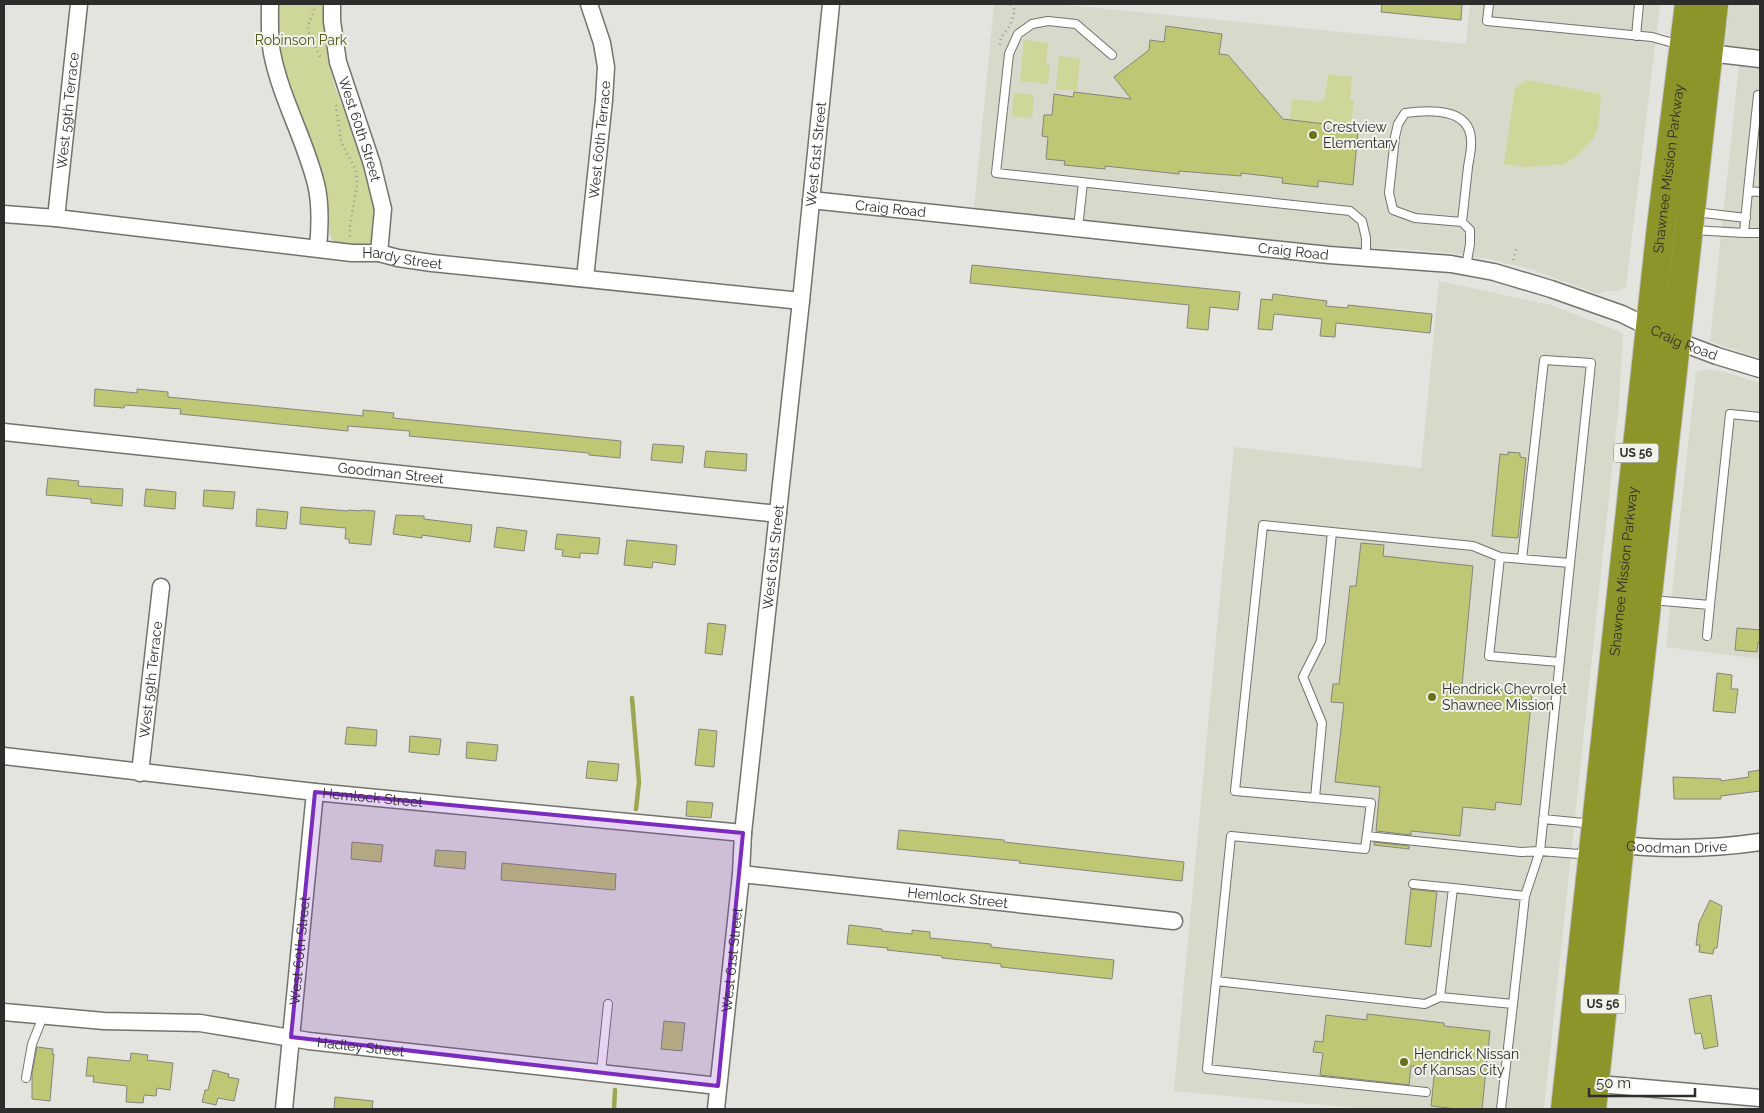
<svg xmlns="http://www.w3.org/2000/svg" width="1764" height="1113" viewBox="0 0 1764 1113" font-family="Raleway,sans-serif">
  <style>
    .built { fill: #d7d9ca }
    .green { fill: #cfd699 }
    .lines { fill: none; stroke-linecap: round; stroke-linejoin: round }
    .stream { stroke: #9ea553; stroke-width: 4.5 }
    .building { fill: #c0c774; stroke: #84857e }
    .lane-casing { stroke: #72736c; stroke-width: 10 }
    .street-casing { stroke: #72736c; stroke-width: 19 }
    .highway-casing { stroke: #c0c0bf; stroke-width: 30 }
    .path { stroke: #989893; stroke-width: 2.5; stroke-dasharray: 1 4; stroke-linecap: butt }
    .lane { stroke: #fff; stroke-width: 8 }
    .street { stroke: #fff; stroke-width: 16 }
    .highway { stroke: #8d9429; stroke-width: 28 }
    .marked { fill: #7b2cbf; fill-opacity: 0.2; stroke: #7b2cbf; stroke-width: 4; stroke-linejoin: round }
    .poi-dot { fill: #6b7017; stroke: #f1f2ea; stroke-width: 2 }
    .labels { text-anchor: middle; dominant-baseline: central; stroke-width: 4; stroke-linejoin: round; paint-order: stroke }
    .shield { fill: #f1f2ea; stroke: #686864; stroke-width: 1 }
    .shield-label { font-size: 12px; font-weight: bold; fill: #2d2d2b }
    .park-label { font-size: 14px; fill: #54581c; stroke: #f1f2ea }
    .street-label { font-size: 14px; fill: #2d2d2b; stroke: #f1f2ea }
    .poi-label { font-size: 14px; fill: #2d2d2b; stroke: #f1f2ea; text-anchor: start }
  </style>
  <rect width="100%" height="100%" fill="#e3e4dd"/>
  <path class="built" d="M 994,4 L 1055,4 L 1466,44 L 1470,4 L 1660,4 L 1626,287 L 1617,291 L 1605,291 L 1598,294 L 1533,270 L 1493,260 L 1451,253 L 1402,249 L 1348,248 L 974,209 Z
    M 1730,4 L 1760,4 L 1760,51 L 1725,47 Z
    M 1739,65 L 1760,68 L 1760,358 L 1722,346 L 1710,341 Z
    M 1439,281 L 1551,305 L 1623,333 L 1619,403 L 1544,1109 L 1367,1109 L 1174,1091 L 1234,447 L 1421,468 Z
    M 1707,369 L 1725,372 L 1760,383 L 1760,659 L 1666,647 L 1696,372 Z"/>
  <path class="green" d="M 279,4 L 325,4 C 323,31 327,57 334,83 C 340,107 403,234 364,246 C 354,249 341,245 332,240 L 329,230 L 329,214 L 325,192 L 278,56 L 276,33 Z
    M 1024,40 L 1048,43 L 1046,64 L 1050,65 L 1048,84 L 1020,81 Z
    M 1059,56 L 1080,59 L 1077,91 L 1056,89 Z
    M 1328,74 L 1352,77 L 1350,100 L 1354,101 L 1351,126 L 1290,120 L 1292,99 L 1321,102 L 1322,99 L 1325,99 Z
    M 1526,80 L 1601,94 L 1599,123 L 1594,138 L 1579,154 L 1564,164 L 1526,167 L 1504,164 L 1515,89 Z
    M 1014,93 L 1034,95 L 1032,118 L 1012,116 Z"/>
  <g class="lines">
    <path class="stream" d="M 632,698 L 639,782 L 636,809
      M 614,1109 L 615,1090"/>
  </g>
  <path class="building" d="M 1382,4 L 1462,4 L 1461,20 L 1381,12 Z
    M 1166,26 L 1222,34 L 1219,54 L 1228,55 L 1283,119 L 1325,124 L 1325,128 L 1358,131 L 1353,185 L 1318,181 L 1318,187 L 1282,183 L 1283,178 L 1241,173 L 1241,176 L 1179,171 L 1179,174 L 1105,166 L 1105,169 L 1064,165 L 1065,161 L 1046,159 L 1048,137 L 1042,136 L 1044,115 L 1052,115 L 1054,94 L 1073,97 L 1074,92 L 1131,99 L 1114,77 L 1149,50 L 1150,40 L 1164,42 Z
    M 972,265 L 1240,292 L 1238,310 L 1210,307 L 1208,330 L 1187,328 L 1189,305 L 970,283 Z
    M 1273,294 L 1327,301 L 1326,306 L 1348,308 L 1348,305 L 1432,314 L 1430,333 L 1336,323 L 1335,337 L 1320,336 L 1322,319 L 1274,314 L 1272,330 L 1258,329 L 1261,299 L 1272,300 Z
    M 95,389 L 137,393 L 137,389 L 168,392 L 168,397 L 363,416 L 363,410 L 394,413 L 393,418 L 621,441 L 620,458 L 589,455 L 589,453 L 409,436 L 410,431 L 348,426 L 348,431 L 180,414 L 181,409 L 125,405 L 124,408 L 94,406 Z
    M 653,444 L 684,446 L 682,463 L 651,460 Z
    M 706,451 L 747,454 L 746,471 L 704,467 Z
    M 1508,452 L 1520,453 L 1520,457 L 1526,458 L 1518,538 L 1492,536 L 1500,454 L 1508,455 Z
    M 48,478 L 79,481 L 78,486 L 123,489 L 122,506 L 91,503 L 91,499 L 46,495 Z
    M 146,489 L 176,492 L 175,509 L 144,506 Z
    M 204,490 L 235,492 L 233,509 L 203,506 Z
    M 301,507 L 348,511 L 348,510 L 361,511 L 361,510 L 375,511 L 371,545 L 349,543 L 349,539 L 345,539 L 346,528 L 300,524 Z
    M 257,509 L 288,512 L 286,529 L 256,526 Z
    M 396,515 L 424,516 L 424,519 L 472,525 L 470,542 L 422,535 L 422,538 L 393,534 Z
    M 497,527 L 527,531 L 524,551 L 494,547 Z
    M 557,534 L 600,538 L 598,554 L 580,553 L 580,558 L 562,556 L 563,550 L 555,549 Z
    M 627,540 L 677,545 L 675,565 L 653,562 L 652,568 L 624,565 Z
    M 1361,543 L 1384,545 L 1383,556 L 1473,566 L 1462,686 L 1532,693 L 1521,805 L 1496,802 L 1495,810 L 1463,807 L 1460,836 L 1411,831 L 1411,835 L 1376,831 L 1380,787 L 1335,782 L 1344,703 L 1331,702 L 1333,684 L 1339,684 L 1350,586 L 1356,586 Z
    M 708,623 L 726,625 L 722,655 L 705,653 Z
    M 1737,628 L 1760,630 L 1760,642 L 1758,642 L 1757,652 L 1735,650 Z
    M 1717,673 L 1732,675 L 1731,689 L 1738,689 L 1735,713 L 1713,711 Z
    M 347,727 L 377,730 L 376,746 L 345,744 Z
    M 699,729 L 717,731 L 714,767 L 695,765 Z
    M 410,736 L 441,739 L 439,755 L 409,752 Z
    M 467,742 L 498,745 L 496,761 L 466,758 Z
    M 588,761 L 619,764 L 617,781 L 586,778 Z
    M 1760,770 L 1760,791 L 1721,796 L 1721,799 L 1674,799 L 1673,777 L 1721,779 L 1721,781 L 1749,777 L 1748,772 Z
    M 687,801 L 713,803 L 711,818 L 686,816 Z
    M 899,830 L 1004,840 L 1004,842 L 1184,862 L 1182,881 L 1019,863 L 1020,861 L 897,849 Z
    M 352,842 L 383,845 L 381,862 L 351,859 Z
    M 1374,842 L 1409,846 L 1409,849 L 1374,845 Z
    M 436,850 L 466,852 L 465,869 L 434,866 Z
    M 502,863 L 616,874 L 615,890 L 501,880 Z
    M 1411,889 L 1437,892 L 1431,947 L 1405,944 Z
    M 1710,900 L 1722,906 L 1717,948 L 1714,948 L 1713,954 L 1699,952 L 1700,945 L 1696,945 L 1699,923 Z
    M 849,925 L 882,929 L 882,931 L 912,934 L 912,930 L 930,932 L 930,938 L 991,944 L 991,947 L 1114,960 L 1112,979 L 1001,967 L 1001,964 L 942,958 L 942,956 L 887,950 L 888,948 L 847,944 Z
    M 1711,995 L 1718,1046 L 1704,1049 L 1701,1033 L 1695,1034 L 1689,999 Z
    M 1367,1014 L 1444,1023 L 1444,1026 L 1490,1031 L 1482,1109 L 1457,1109 L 1431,1106 L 1435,1068 L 1411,1066 L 1409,1085 L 1320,1075 L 1323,1053 L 1313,1052 L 1315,1041 L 1323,1042 L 1326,1015 L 1367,1020 Z
    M 664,1021 L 685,1023 L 682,1051 L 661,1049 Z
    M 37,1047 L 53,1049 L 52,1054 L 54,1054 L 50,1101 L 32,1099 L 32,1074 Z
    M 131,1053 L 148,1055 L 147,1060 L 173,1063 L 170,1090 L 157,1088 L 156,1096 L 144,1095 L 143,1103 L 126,1102 L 127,1086 L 93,1082 L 94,1076 L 86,1076 L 88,1057 L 130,1061 Z
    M 213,1070 L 229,1074 L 228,1077 L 239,1079 L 234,1101 L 218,1098 L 216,1105 L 202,1102 L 205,1090 L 208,1090 Z
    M 335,1097 L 373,1101 L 372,1109 L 334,1109 Z"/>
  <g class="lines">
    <g class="lane-casing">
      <path id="lane" d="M 1489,4 L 1487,21 L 1652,37 L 1680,45
        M 1636,36 L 1639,4
        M 1112,55 L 1076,24 L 1048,21 L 1032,24 L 1018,34 L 1009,54 L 996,173 L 1350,211 L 1362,221 L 1366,238 L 1366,258
        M 1748,191 L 1758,95 L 1760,95
        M 1760,192 L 1748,191 L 1744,233 L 1760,233
        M 1695,212 L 1746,218
        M 1462,222 C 1464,204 1466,186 1468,167 C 1469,159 1472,149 1471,140 C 1470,107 1428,110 1405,113 L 1398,124 L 1395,137 L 1389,193 L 1393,210 L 1415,218 L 1462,222 L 1470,230 L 1470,244 L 1466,267
        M 1078,228 L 1083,182
        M 1693,230 L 1744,233
        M 1522,559 L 1500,557 L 1489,656 L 1559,662
        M 1651,600 L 1710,605 L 1730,414 L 1760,417
        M 1707,636 L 1710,605
        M 1315,798 L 1235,791 L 1263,525 L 1332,532
        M 1543,819 L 1584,823 L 1587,828
        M 1367,836 L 1521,852 L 1540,851 L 1579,854 L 1586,847
        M 1413,884 L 1453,888
        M 1216,981 L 1425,1004 L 1440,997 L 1513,1004 L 1525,896 L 1540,851 L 1591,363 L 1544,360 L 1522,559 L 1570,563
        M 1440,997 L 1453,888 L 1525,896
        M 601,1072 L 608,1004
        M 26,1078 L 32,1044 L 40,1024 L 41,1016
        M 1426,1092 L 1207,1069 L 1231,836 L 1365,849 L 1371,803 L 1315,798 L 1322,723 L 1303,677 L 1321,641 L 1332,532 L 1473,546 L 1500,557
        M 1501,1109 L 1513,1004"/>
    </g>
    <g class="street-casing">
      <g id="street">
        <path d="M 270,4 C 270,20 269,37 272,53 C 281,99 305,139 316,184 C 321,204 320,227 318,248"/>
        <path id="s1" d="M 332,4 L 332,21 L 338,62 L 372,164 L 383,209 L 379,253"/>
        <path d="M 1701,51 L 1709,53 L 1760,59"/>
        <path id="s2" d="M 811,200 L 1329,255 L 1451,264 L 1494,272 L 1551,289 L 1622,314 L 1677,341 L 1717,356 L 1760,369"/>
        <path id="s3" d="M 4,214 L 56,218 L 352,253 L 379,253 L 398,258 L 432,263 L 801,301"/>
        <path id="s4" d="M 56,218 L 79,4"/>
        <path id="s5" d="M 585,278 L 604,100 L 606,67 L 602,43 L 589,4"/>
        <path id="s6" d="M 4,432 L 778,514"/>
        <path id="s7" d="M 4,756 L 315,792 L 743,833"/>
        <path id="s8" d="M 140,773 L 161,587"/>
        <path id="s9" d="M 1613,844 C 1661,850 1712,849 1760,842"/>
        <path id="s10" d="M 741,874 L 1174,921"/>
        <path id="s11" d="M 4,1012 L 104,1021 L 200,1023 L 309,1041 L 718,1086"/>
        <path d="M 1587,1083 L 1760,1098"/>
        <path id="s12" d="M 284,1109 L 315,792"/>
        <path id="s13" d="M 716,1109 L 741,874 L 743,833 L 801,301 L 831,4"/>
      </g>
    </g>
    <g class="highway-casing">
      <g id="highway">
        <path id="s14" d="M 1565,1109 L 1661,226 L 1689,4"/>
        <path d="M 1592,1109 L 1620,845 L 1714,4"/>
      </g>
    </g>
    <path class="path" d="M 315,4 C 315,12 309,19 308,27 C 308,35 317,50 321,58
      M 1000,45 L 1001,37 L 1010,26 L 1015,10 L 1010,4
      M 336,105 L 341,142 L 356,170 L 357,185 L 350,225 L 350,238
      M 1513,260 L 1517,247"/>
    <use href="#lane" class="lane"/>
    <use href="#street" class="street"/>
    <use href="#highway" class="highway"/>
  </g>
  <path class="marked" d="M 315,792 L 743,833 L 718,1086 L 291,1037 Z"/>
  <g class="poi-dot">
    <circle cx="1313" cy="135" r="5"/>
    <circle cx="1432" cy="697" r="5"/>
    <circle cx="1404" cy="1062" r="5"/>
  </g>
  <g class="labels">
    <g class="shield">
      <rect x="1613.5" y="443.5" width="45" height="19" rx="4"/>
      <rect x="1580.5" y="994.5" width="45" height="19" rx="4"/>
    </g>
    <g class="shield-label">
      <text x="1636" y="453">US 56</text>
      <text x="1603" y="1004">US 56</text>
    </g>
    <g class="park-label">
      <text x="301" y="40">Robinson Park</text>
    </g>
    <g class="street-label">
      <text stroke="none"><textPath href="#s4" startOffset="108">West 59th Terrace</textPath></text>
      <text stroke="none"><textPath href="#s1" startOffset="129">West 60th Street</textPath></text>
      <text stroke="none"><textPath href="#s5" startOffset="139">West 60th Terrace</textPath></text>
      <text stroke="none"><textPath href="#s13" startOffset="960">West 61st Street</textPath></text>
      <text stroke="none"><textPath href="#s14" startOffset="946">Shawnee Mission Parkway</textPath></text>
      <text stroke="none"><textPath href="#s2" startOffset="80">Craig Road</textPath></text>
      <text stroke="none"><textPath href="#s2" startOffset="485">Craig Road</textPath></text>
      <text stroke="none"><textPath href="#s3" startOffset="401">Hardy Street</textPath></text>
      <text stroke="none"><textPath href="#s2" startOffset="890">Craig Road</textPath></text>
      <text stroke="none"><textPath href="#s6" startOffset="389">Goodman Street</textPath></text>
      <text stroke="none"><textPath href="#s13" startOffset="555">West 61st Street</textPath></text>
      <text stroke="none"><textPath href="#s14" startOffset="541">Shawnee Mission Parkway</textPath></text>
      <text stroke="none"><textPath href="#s8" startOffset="94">West 59th Terrace</textPath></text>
      <text stroke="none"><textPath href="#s7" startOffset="371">Hemlock Street</textPath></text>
      <text stroke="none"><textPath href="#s9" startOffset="64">Goodman Drive</textPath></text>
      <text stroke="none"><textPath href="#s10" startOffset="218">Hemlock Street</textPath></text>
      <text stroke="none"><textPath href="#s12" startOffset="159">West 60th Street</textPath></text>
      <text stroke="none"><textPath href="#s13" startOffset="150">West 61st Street</textPath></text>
      <text stroke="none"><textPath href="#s11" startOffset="359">Hadley Street</textPath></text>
    </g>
    <g class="poi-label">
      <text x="1323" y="127">Crestview<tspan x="1323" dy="16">Elementary</tspan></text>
      <text x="1442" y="689">Hendrick Chevrolet<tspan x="1442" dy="16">Shawnee Mission</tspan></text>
      <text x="1414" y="1054">Hendrick Nissan<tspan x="1414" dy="16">of Kansas City</tspan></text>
    </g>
  </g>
  <rect width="1764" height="1113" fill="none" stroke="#2d2d2b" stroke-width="10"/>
  <path d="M1589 1088v8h106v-8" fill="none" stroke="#2d2d2b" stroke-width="2.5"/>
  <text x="1596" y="1088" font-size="15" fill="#2d2d2b" stroke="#f1f2ea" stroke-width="4" paint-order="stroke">50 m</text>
</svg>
